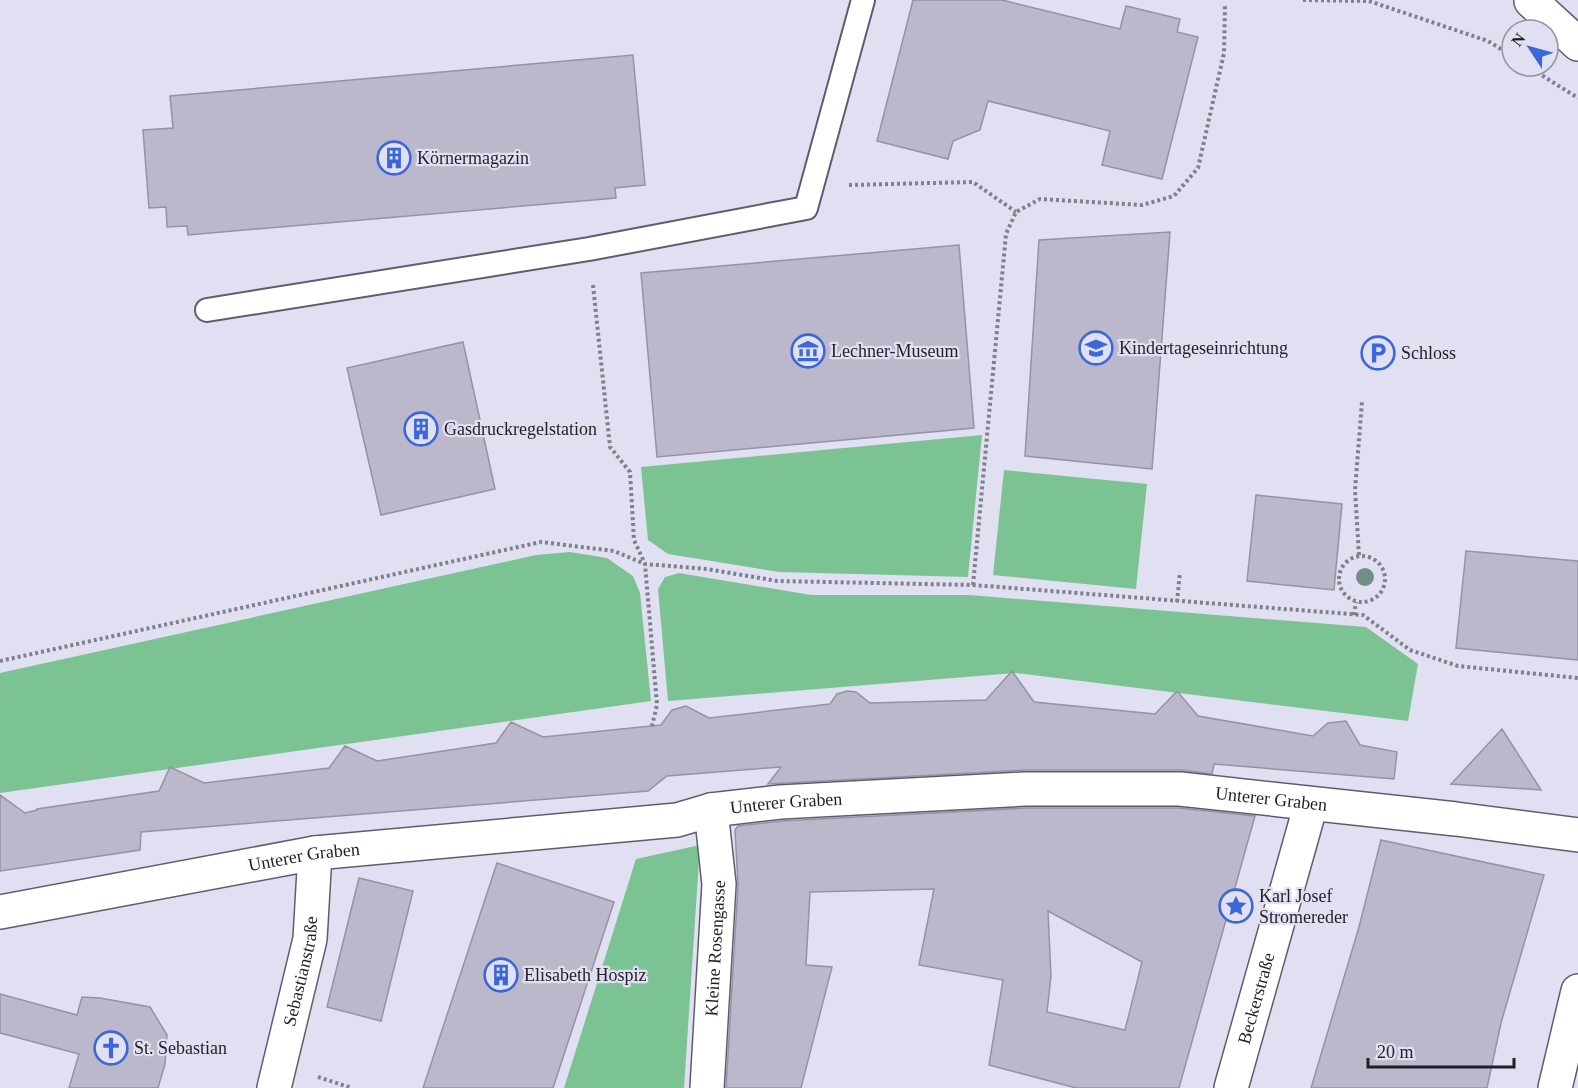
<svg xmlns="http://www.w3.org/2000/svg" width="1578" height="1088" viewBox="0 0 1578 1088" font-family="'Times New Roman',serif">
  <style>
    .green { fill: #7bc393 }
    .building { fill: #bab8ca; stroke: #9492a4; stroke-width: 1.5; fill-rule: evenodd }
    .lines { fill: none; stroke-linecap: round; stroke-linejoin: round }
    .service-casing { stroke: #5f5d6d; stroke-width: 26 }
    .minor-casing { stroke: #5f5d6d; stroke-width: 36 }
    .tertiary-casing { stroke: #5f5d6d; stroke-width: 36 }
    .path { stroke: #807f8c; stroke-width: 4; stroke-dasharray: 3 3; stroke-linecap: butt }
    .service { stroke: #fff; stroke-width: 22 }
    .minor { stroke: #fff; stroke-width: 33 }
    .tertiary { stroke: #fff; stroke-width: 33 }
    .tree { fill: #709086 }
    .labels { text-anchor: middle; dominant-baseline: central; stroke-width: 4.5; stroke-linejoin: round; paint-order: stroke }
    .poi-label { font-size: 18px; fill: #201f26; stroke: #e1dff2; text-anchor: start }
    .street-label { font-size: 18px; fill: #201f26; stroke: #e1dff2 }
  </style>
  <rect width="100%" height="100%" fill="#e1dff2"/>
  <path class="green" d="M 982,435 L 968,577 L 779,572 L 668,554 L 648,540 L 641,467 Z
    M 1004,470 L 1147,484 L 1136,589 L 993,575 Z
    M 570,552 L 607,558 L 633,576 L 640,593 L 651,701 L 0,793 L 0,673 L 536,555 Z
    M 679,573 L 811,595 L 969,595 L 1366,627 L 1418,664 L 1408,721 L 1015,673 L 668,701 L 658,589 L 665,577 Z
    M 700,845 L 684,1088 L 564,1088 L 636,859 Z"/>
  <path class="building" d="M 913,0 L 1002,0 L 1120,29 L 1126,6 L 1180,19 L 1177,32 L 1198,37 L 1162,179 L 1102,165 L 1110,131 L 988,101 L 980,130 L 953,141 L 948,159 L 877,141 Z
    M 633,55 L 645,185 L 615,188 L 616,198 L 188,235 L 187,226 L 167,227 L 166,207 L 149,208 L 143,130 L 173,128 L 170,96 Z
    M 1170,232 L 1152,469 L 1025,456 L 1039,240 Z
    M 959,245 L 974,428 L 657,457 L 641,273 Z
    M 463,342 L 495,489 L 381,515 L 347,368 Z
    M 1256,495 L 1342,504 L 1334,590 L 1247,581 Z
    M 1466,551 L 1578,561 L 1578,660 L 1456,648 Z
    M 1012,671 L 1034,702 L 1155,714 L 1177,691 L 1198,716 L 1313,736 L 1328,723 L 1346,721 L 1360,745 L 1397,752 L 1394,779 L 1214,764 L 1212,774 L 1180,770 L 1025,770 L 768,784 L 781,767 L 667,776 L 648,791 L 141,832 L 140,850 L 0,871 L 0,795 L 25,813 L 37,810 L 37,809 L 159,791 L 170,767 L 204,783 L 329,768 L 345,746 L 377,761 L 496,743 L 511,722 L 543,737 L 661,725 L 672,710 L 686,706 L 709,718 L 830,704 L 837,694 L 847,691 L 856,692 L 870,703 L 986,700 Z
    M 1502,729 L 1541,790 L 1451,784 Z
    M 1025,808 L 1179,808 L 1255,816 L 1179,1088 L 1076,1088 L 989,1065 L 1003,980 L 919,965 L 934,889 L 810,892 L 806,965 L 832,967 L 801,1088 L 726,1088 L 738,885 L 735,830 L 738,826 L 782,821 ZM 1048,911 L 1142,962 L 1125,1030 L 1047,1012 L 1051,976 Z
    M 1381,840 L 1544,875 L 1501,1023 L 1487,1088 L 1311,1088 L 1359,927 Z
    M 497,863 L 614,902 L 553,1088 L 423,1088 Z
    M 359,878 L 413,891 L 381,1021 L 327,1007 Z
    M 0,994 L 77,1015 L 82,997 L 100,998 L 150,1007 L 167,1035 L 165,1064 L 158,1088 L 69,1088 L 79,1054 L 0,1033 Z"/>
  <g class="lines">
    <g class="service-casing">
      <path id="service" d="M 207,310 L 589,249 L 806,208 L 863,0"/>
    </g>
    <g class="minor-casing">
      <g id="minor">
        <path id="s1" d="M 0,912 L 315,853 L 677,820 L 711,810 L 780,802 L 1025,789 L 1180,789 L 1456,819 L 1578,835"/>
        <path id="s2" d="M 274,1088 L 310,939 L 315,853"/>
        <path id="s3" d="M 707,1088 L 719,884 L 711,810"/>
        <path id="s4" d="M 1231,1088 L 1311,804"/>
        <path d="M 1555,1088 L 1578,991"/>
      </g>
    </g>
    <g class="tertiary-casing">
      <path id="tertiary" d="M 1531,1 L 1578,44"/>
    </g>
    <path class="path" d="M 1303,0 L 1369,1 L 1488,41 L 1512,56
      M 1527,66 L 1578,98
      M 849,185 L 973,182 L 1016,212
      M 593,285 L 610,447 L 630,472 L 634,540 L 645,564 L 657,705 L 652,726
      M 1359,555 L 1355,490 L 1362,402
      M1339 579a23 23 0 1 1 46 0a23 23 0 1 1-46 0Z
      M 973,585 L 1006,234 L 1016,212 L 1040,199 L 1142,205 L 1174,196 L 1198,168 L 1224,53 L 1225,5
      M 1177,602 L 1180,572
      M 1354,615 L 1356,602
      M 0,661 L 541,542 L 614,551 L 645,564 L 707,569 L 777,581 L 973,585 L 1363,615 L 1410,650 L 1458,666 L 1578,678
      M 318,1077 L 352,1088"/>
    <use href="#service" class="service"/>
    <use href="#minor" class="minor"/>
    <use href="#tertiary" class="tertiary"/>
  </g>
  <circle class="tree" cx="1365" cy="577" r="9"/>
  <defs>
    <g id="building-ring" transform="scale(1.725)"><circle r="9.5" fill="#e1dff2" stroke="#3b67d8" stroke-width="1.5"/><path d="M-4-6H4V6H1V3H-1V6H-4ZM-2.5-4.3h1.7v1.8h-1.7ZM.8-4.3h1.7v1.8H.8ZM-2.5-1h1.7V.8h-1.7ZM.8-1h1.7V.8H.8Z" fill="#3b67d8"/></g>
    <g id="school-ring" transform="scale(1.725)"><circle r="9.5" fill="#e1dff2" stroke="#3b67d8" stroke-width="1.5"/><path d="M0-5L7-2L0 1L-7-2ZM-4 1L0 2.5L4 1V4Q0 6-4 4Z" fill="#3b67d8"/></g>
    <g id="museum-ring" transform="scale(1.725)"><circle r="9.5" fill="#e1dff2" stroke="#3b67d8" stroke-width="1.5"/><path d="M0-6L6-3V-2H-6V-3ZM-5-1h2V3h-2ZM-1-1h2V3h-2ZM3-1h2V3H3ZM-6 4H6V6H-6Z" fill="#3b67d8"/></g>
    <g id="parking-ring" transform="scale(1.725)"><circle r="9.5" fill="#e1dff2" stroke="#3b67d8" stroke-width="1.5"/><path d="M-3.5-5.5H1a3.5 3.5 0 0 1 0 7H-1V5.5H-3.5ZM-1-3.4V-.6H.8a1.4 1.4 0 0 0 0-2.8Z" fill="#3b67d8"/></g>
    <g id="sight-ring" transform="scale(1.725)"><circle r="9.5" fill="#e1dff2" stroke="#3b67d8" stroke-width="1.5"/><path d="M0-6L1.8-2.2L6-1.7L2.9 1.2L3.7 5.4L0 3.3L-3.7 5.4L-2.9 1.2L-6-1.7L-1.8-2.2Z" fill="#3b67d8"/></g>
    <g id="church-ring" transform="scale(1.725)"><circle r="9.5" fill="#e1dff2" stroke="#3b67d8" stroke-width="1.5"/><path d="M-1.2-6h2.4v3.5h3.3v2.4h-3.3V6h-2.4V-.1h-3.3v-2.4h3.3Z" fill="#3b67d8"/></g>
  </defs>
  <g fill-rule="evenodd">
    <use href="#building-ring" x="394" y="158"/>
    <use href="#school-ring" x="1096" y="348"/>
    <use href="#museum-ring" x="808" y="351"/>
    <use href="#parking-ring" x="1378" y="353"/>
    <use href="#building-ring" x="421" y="429"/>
    <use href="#sight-ring" x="1236" y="906"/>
    <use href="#building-ring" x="501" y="975"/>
    <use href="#church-ring" x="111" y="1048"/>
  </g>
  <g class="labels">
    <g class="poi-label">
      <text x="417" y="158">Körnermagazin</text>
      <text x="1119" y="348">Kindertageseinrichtung</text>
      <text x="831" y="351">Lechner-Museum</text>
      <text x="1401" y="353">Schloss</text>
      <text x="444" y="429">Gasdruckregelstation</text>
      <text x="1259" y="896">Karl Josef<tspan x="1259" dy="21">Stromereder</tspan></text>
      <text x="524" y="975">Elisabeth Hospiz</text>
      <text x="134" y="1048">St. Sebastian</text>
    </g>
    <g class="street-label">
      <text stroke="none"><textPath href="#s1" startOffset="1281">Unterer Graben</textPath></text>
      <text stroke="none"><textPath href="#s1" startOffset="795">Unterer Graben</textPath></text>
      <text stroke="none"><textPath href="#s1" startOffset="309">Unterer Graben</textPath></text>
      <text stroke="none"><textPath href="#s3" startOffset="140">Kleine Rosengasse</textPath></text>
      <text stroke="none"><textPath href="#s2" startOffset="120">Sebastianstraße</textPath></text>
      <text stroke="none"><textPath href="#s4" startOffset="93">Beckerstraße</textPath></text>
    </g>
  </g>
  <g transform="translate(1530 48) rotate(306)"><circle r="28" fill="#e1dff2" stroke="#9492a0" stroke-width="1.5"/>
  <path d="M0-4.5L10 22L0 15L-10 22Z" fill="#3b67d8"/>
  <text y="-9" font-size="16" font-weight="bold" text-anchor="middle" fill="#201f26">N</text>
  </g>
  <path d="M1368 1058v9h146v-9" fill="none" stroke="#201f26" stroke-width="3"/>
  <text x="1377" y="1058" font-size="18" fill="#201f26" stroke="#e1dff2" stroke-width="4.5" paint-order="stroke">20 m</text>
</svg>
